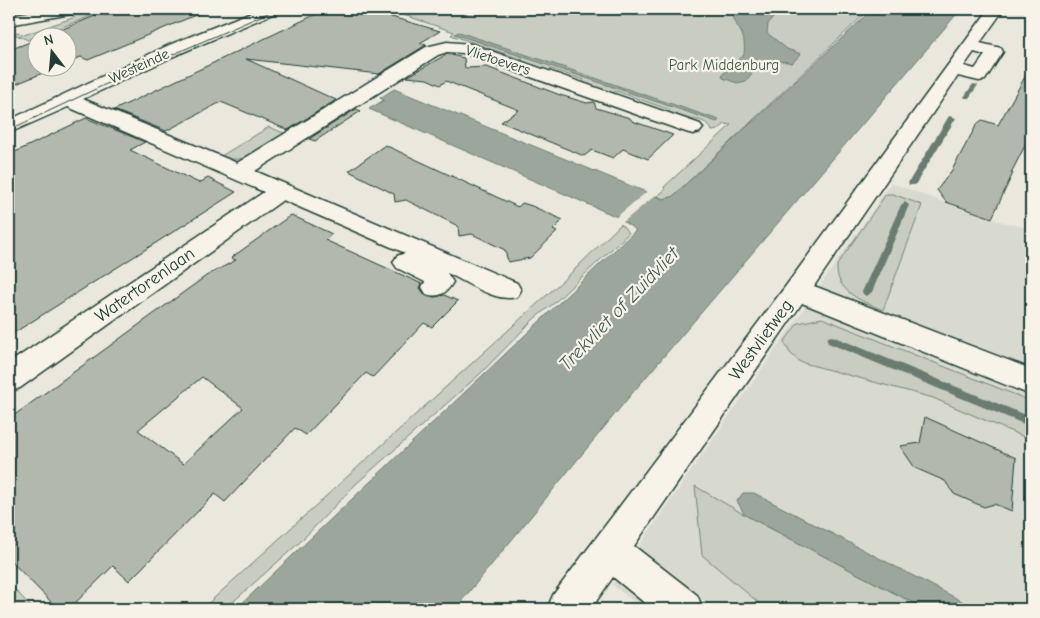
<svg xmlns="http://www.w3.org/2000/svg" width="1040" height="618" viewBox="0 0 1040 618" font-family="'Comic Neue',sans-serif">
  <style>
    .built { fill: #d9dacf }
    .green { fill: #c8ccc1; stroke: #74847a }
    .water { fill: #9ca69c; stroke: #6a7c72 }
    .pier { fill: #eae8dd }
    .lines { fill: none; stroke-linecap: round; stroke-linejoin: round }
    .stream { fill: #6a7c72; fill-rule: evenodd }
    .building { fill: #b2b8ae; stroke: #1f3d34; fill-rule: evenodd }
    .minor-casing { stroke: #1f3d34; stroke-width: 3 }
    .minor { fill: #f7f3e8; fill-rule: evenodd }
    .tram { stroke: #1f3d34; stroke-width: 1 }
    .labels { text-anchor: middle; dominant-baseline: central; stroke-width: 4.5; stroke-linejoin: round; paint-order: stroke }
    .far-street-label { font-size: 15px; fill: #1f3d34; stroke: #f7f3e8 }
    .far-park-label { font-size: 15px; fill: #415a50; stroke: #f7f3e8 }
    .street-label { font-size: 18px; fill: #1f3d34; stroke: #f7f3e8 }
    .water-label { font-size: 19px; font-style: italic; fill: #445c53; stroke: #f7f3e8 }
  </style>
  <rect width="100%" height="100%" fill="#eae8dd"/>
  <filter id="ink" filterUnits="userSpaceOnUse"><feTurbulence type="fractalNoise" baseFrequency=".02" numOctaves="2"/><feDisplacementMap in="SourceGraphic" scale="10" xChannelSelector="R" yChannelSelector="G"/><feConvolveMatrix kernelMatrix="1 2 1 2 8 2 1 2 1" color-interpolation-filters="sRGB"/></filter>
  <g filter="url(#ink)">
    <path class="built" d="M 891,183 L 991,219 L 1031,229 L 1031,609 L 644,609 L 612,585 Z"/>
    <path class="green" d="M 79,9 L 107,10 L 28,40 L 9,32 L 9,29 L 24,35 L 75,17 L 67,13 Z
      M 386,9 L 870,9 L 672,197 L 663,199 L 657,196 L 665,190 L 664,187 L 731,125 L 725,124 L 718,130 L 712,131 C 707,118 694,120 683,119 C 678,118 672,115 667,113 L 670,110 L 616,91 L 612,94 L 581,84 L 584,80 L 551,69 L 547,72 L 520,62 L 523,60 L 451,35 L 454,32 Z
      M 269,127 L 289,135 C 268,147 246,167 221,156 Z
      M 886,194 L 893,194 L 922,205 L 883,310 C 862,301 835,292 837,265 Z
      M 621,224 L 629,233 L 553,304 L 535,318 L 480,374 L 356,484 L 300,542 L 225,609 L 202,609 L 571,273 Z
      M 822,318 L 1031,401 L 1031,440 L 933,398 L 800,362 L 790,353 L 784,342 L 798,323 Z
      M 695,486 L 745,515 L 925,609 L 766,609 L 702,555 Z
      M 9,583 L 33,609 L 12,609 L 9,606 Z"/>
    <path class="water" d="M 738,9 L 780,9 L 768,24 L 767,33 L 787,49 L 801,54 L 792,63 C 772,58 758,63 746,81 L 737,83 L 723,78 L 722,75 L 744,55 C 747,29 734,29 733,13 Z
      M 873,9 L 961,9 L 629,397 L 455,609 L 236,609 L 636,230 L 615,216 L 369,109 L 384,100 L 380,98 L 394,89 L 663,199 L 672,197 Z
      M 459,32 L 719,120 L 717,122 L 455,34 Z
      M 743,493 L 754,493 L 977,609 L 925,609 L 745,515 L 737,501 Z"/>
    <path class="pier" d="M 649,190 L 657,194 L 622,223 L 614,219 Z"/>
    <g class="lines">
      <path class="stream" d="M 973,84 L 978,85 L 969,98 L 965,98 L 964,97 Z
        M 949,116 L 956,118 L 915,185 L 909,185 L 908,183 Z
        M 905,202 L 909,205 L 872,292 L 867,296 L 864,295 L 862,292 L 901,205 Z
        M 832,336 L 1031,417 L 1031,427 L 828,343 L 827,340 L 828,337 Z"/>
    </g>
    <path class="building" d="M 112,9 L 210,9 L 88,60 L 81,57 L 68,62 L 68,38 L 41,38 Z
      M 327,9 L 364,9 L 440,31 L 420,43 L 426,45 L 379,74 L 246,59 L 336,100 L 288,130 L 221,102 L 166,131 L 114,110 Z
      M 38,39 L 38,68 L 55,68 L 9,87 L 9,50 Z
      M 447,54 L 464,58 L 465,68 L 487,67 L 560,95 L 587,103 L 594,102 L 596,108 L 630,118 L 632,121 L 673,135 L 648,159 L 623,149 L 613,158 L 592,150 L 584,156 L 501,122 L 519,110 L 446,81 L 440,85 L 427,79 L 407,77 Z
      M 1031,66 L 1031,134 L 1011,173 L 1013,173 L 992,218 L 946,202 L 937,190 L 952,170 L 977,124 L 982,120 L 998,125 Z
      M 356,109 L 361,111 L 315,141 L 309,139 Z
      M 86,118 L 145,142 L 130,150 L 199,183 L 208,178 L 236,192 L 9,336 L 9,155 Z
      M 385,145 L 518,207 L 522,203 L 532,206 L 563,220 L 553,230 L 557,232 L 530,258 L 508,262 L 505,250 L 472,234 L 459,236 L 458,226 L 406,200 L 395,202 L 394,194 L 349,171 Z
      M 291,215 L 332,234 L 325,240 L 422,284 L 420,288 L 426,296 L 435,297 L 444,295 L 458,301 L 432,327 L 424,323 L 373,377 L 366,373 L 306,435 L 295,428 L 225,502 L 215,494 L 129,581 L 113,566 L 69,609 L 58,609 L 9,559 L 9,419 L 206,276 L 236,260 L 231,258 ZM 202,377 L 243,408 L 183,464 L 138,430 Z
      M 925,417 L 1016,458 L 1012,511 L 994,504 L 984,507 L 954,494 L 945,481 L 915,468 L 900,446 L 920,443 Z"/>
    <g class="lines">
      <g class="minor-casing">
        <path id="minor" d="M 47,9 L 79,9 L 71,14 L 9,25 L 9,15 Z
          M 259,9 L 280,9 L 277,12 L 181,53 L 83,99 L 237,163 L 426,47 L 447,42 L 471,44 L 700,124 L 703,128 L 700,132 L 693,134 L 686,132 L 463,53 L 447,52 L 438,55 L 255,171 L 517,283 L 521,290 L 517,297 C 496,303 467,282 447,273 L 453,282 C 446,294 439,298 426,294 L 422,287 L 425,282 L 397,268 L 393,262 L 397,256 L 405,253 L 283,200 L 20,388 L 9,392 L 9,363 L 264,192 L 68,107 L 9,133 L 9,120 L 169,45 Z
          M 989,9 L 1004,9 L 980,43 L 1001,48 L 1003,52 L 985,80 L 979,81 L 958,76 L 814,286 L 1031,369 L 1031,395 L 802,303 L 634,546 L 697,595 L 703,609 L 652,609 L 613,577 L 591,609 L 547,609 L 553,595 L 788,283 ZM 974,52 L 985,55 L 975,69 L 964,66 Z"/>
      </g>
      <use href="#minor" class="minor"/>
      <path class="tram" d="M 9,130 L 119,78 L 277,9"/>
    </g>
  </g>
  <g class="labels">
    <g class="far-street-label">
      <text transform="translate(498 60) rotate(18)">Vlietoevers</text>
      <text transform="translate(139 66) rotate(-25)">Westeinde</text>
    </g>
    <g class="far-park-label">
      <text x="724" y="65">Park Middenburg</text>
    </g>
    <g class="street-label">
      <text transform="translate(145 285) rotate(-35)">Watertorenlaan</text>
      <text transform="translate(761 340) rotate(-54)">Westvlietweg</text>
    </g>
    <g class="water-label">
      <text transform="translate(619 309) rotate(-46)">Trekvliet of Zuidvliet</text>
    </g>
  </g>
  <rect width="1040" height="618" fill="none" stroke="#f7f3e8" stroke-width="30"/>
  <rect x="15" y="15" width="1010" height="588" fill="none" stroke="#1f3d34" stroke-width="2" filter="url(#ink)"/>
  <g transform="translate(52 52) rotate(344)"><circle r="24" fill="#f7f3e8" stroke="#a1aaa0"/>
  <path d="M0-4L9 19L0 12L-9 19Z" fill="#1f3d34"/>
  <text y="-8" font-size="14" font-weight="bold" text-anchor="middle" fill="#1f3d34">N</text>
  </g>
</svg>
